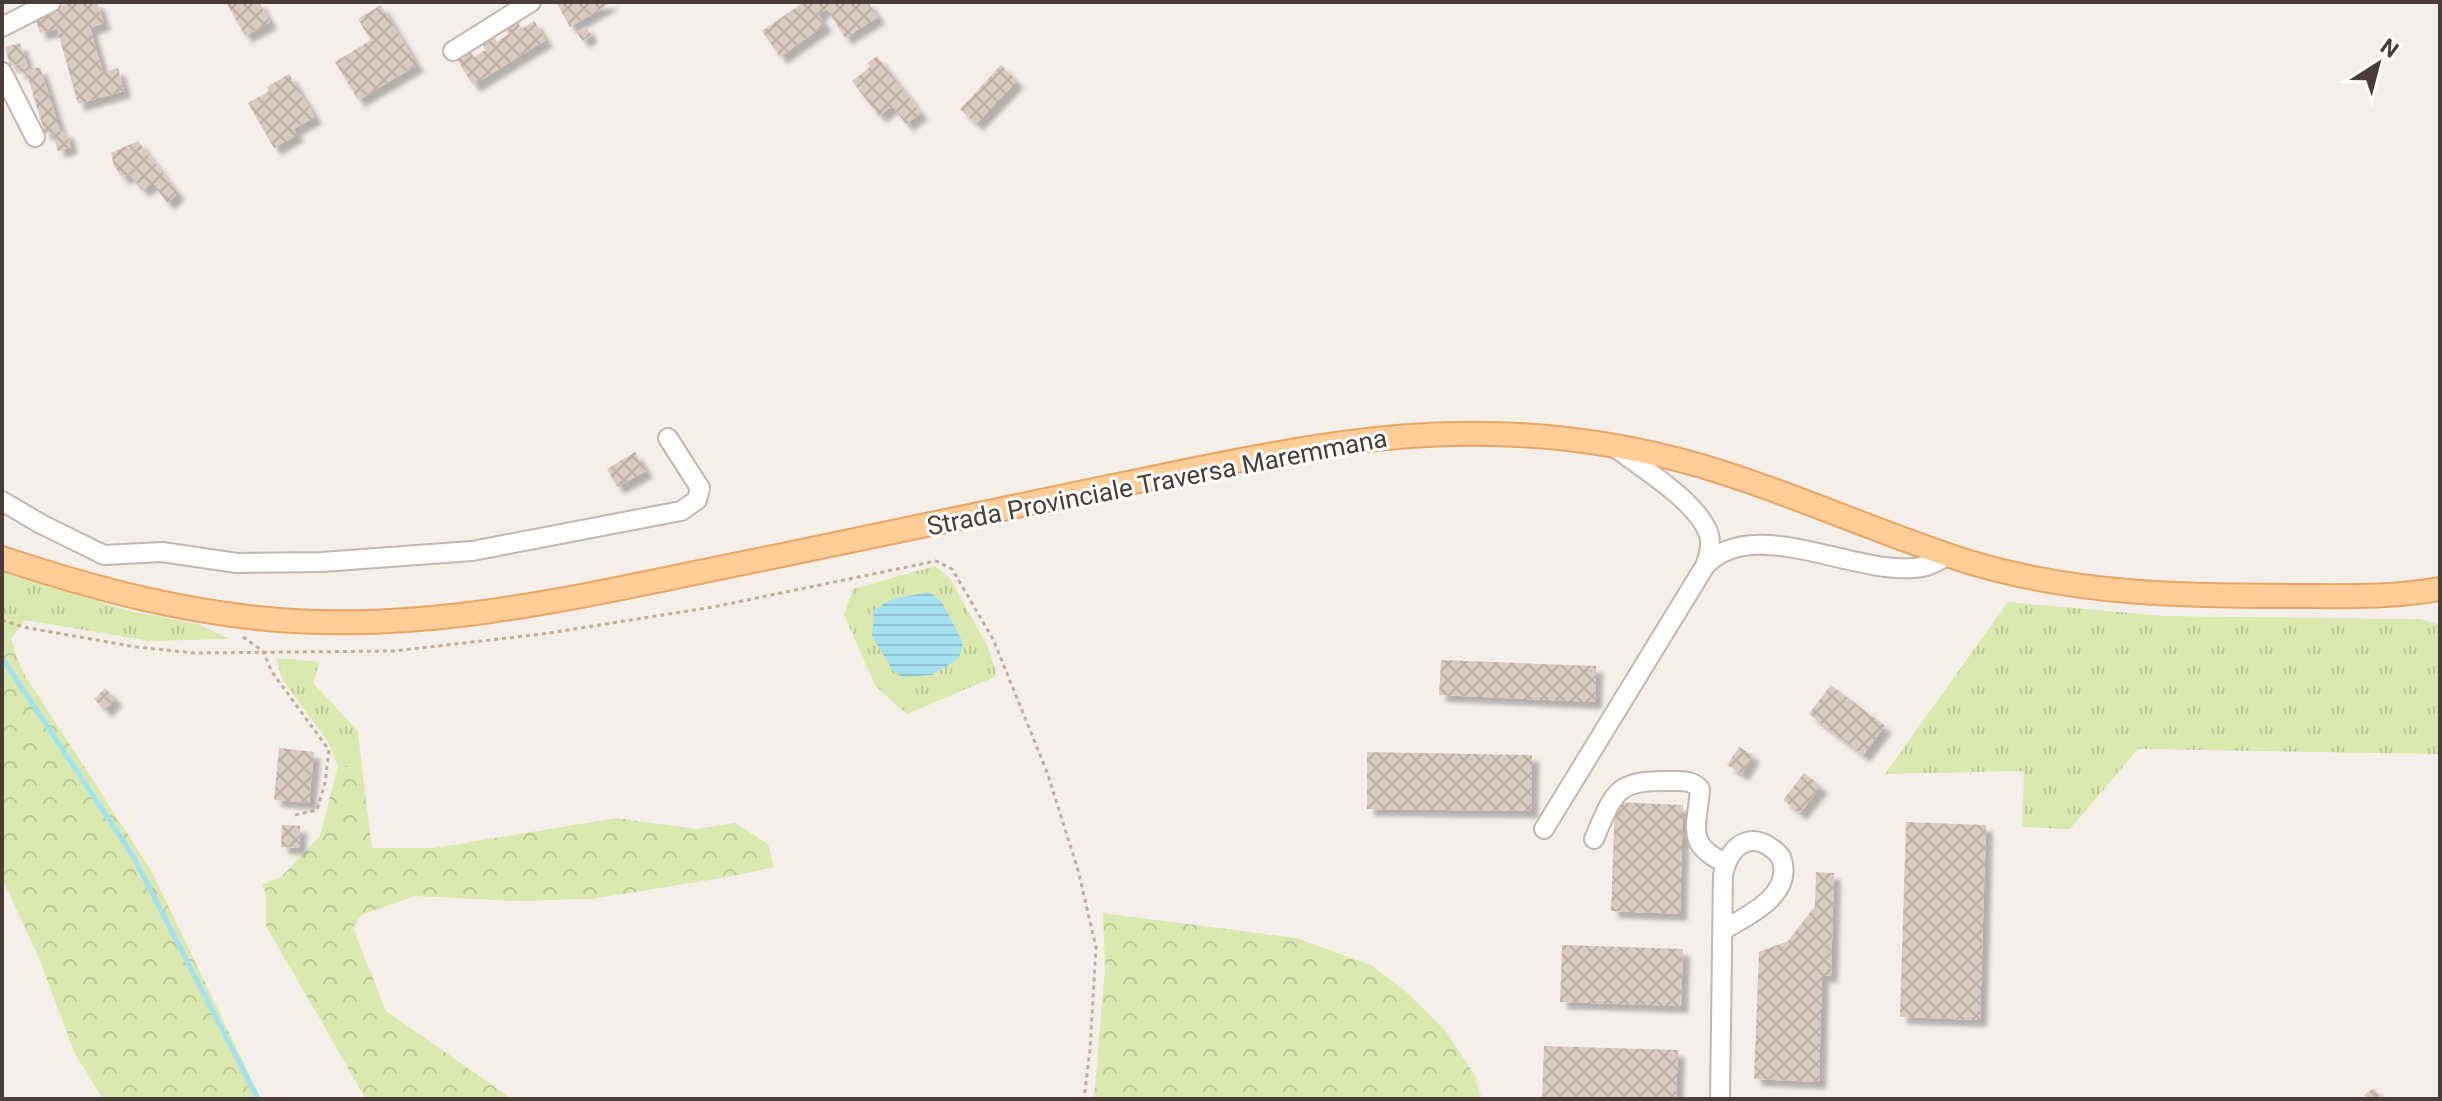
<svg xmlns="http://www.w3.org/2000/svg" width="2442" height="1101" viewBox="0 0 2442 1101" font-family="Roboto,sans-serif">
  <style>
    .grass { fill: url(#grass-tufts) }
    .forest { fill: url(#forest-crowns) }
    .water { fill: url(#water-rules) }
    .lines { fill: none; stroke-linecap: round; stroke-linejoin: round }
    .stream { stroke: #a4e2f2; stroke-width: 5 }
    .building { fill: url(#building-cross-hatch); filter: url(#shadow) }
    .minor-casing { stroke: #c3b7ae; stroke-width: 22 }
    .major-casing { stroke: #e7a665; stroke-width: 26 }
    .path { stroke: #c3ad9c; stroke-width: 3; stroke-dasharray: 4 4; stroke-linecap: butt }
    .minor { stroke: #fff; stroke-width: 18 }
    .major { stroke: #ffcd97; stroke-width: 22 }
    .labels { text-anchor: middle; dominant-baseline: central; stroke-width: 6; stroke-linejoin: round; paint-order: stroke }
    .street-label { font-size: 26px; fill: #483e37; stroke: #fff }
  </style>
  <defs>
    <pattern id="grass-tufts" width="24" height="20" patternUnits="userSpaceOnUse" patternTransform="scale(2)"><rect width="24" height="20" fill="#dbe9b1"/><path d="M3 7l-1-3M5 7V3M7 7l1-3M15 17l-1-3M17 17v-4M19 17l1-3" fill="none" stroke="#bdc999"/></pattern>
    <pattern id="forest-crowns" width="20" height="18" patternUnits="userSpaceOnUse" patternTransform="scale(2)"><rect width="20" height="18" fill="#dbe9b1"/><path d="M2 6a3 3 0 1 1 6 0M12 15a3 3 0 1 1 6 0" fill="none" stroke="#bdc999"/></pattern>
    <pattern id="water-rules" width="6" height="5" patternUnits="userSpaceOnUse" patternTransform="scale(2)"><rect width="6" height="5" fill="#a4e2f2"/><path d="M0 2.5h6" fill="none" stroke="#8fc3d0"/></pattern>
    <pattern id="building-cross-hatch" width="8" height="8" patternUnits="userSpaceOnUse" patternTransform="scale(2)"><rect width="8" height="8" fill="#dacbc1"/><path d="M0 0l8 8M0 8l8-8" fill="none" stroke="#bdafa6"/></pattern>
    <filter id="shadow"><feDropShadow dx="7" dy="7" stdDeviation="2" flood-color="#0004"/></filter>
  </defs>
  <rect width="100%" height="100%" fill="#f5efe9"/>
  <path class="grass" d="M 935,566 L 950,578 L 988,647 L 997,676 L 907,714 L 876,687 L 844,615 L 853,589 Z
    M 2,570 L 125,610 L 198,624 L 229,639 L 149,641 L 25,620 L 11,639 L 2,634 Z
    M 2008,602 L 2164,616 L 2419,619 L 2440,625 L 2440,754 L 2138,749 L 2070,829 L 2022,827 L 2024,771 L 1885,774 Z
    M 276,658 L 320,662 L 313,683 L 358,731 L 362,769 L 338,766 L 327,740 L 282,679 Z"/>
  <path class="forest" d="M 2,634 L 11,639 L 21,669 L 151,870 L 261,1099 L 103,1099 L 75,1054 L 38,956 L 2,878 Z
    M 338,766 L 362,769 L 372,848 L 434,848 L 617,818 L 696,829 L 735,823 L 768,844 L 774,867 L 728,877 L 592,899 L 513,901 L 415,896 L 361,915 L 353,928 L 386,1011 L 512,1099 L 366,1099 L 266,926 L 266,894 L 262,884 L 281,877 L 320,836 Z
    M 1103,913 L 1296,938 L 1371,965 L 1404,990 L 1445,1030 L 1474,1074 L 1482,1099 L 1094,1099 L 1105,967 Z"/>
  <path class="water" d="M 929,592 L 942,602 L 963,643 L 959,658 L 932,675 L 903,677 L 893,671 L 872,636 L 874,610 L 892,599 Z"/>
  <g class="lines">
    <path class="stream" d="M 2,658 L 133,856 L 258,1099"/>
  </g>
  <path class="building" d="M 73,2 L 97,2 L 104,23 L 90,28 L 103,72 L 118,68 L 124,91 L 78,104 L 57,29 L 40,33 L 34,14 Z
    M 226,2 L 259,2 L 270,22 L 245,36 Z
    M 556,2 L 612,2 L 570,27 Z
    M 804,2 L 868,2 L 878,17 L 845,38 L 827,8 L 818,14 L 825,25 L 780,57 L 762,31 Z
    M 381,5 L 417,65 L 358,100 L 335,62 L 371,40 L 358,19 Z
    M 517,21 L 522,29 L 534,21 L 546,40 L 473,85 L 457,59 L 470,51 L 474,57 L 485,50 L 482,44 L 494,36 L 497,42 L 508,34 L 505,29 Z
    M 586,26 L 591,35 L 582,41 L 577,32 Z
    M 20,43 L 29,70 L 40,67 L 61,132 L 66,130 L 71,147 L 58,151 L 52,132 L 45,134 L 26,71 L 19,73 L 17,64 L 10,66 L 5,47 Z
    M 877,56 L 921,113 L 906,124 L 892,106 L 879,116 L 852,81 L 870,67 L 867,63 Z
    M 1001,65 L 1017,81 L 976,124 L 960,109 Z
    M 289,74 L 315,117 L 294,129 L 297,135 L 274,148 L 248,103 L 269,91 L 267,87 Z
    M 138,141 L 178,193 L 167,203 L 153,183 L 142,190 L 129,174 L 123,178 L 114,166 L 111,153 Z
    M 635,452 L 646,471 L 617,487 L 607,469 Z
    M 1441,660 L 1596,666 L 1595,702 L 1439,695 Z
    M 1831,685 L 1885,726 L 1863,755 L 1809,714 Z
    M 105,688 L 116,699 L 105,710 L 94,699 Z
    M 1739,747 L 1753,755 L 1742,774 L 1727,765 Z
    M 279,748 L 314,752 L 309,803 L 274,800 Z
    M 1367,752 L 1532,755 L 1531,811 L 1367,809 Z
    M 1804,773 L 1821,786 L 1800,813 L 1783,800 Z
    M 1615,802 L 1683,805 L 1680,914 L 1611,911 Z
    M 1906,822 L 1986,825 L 1980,1020 L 1900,1017 Z
    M 282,825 L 300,826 L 299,848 L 281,847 Z
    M 1816,872 L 1834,873 L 1831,976 L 1822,975 L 1819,1082 L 1754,1079 L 1759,952 L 1788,941 L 1815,906 Z
    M 1562,945 L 1683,949 L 1681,1006 L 1560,1002 Z
    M 1544,1046 L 1678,1050 L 1676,1099 L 1542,1099 Z
    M 2374,1088 L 2382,1099 L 2367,1099 L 2364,1095 Z"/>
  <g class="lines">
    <g class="minor-casing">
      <path id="minor" d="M 2,27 L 51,2
        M 453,51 L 531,2
        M 2,72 L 35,137
        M 2,501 L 41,524 L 104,555 L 162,552 L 237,563 L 322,562 L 472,551 L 681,511 L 697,500 L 700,488 L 668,438
        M 1705,566 C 1754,511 1865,582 1926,566 C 1934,564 1941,559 1948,555
        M 1544,829 L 1705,566 C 1709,556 1712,546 1709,535 C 1699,502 1640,467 1613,446
        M 1594,839 C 1615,791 1615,780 1671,781 C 1682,781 1692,780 1700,789 C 1697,828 1685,844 1725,863
        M 1720,1099 L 1723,875 C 1730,840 1757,829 1781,857 C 1795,894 1749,915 1723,930"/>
    </g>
    <g class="major-casing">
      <path id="major" d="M 2,558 C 98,590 193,615 294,621 C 428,629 560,601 690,574 C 833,545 976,514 1118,485 C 1240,460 1364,431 1489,434 C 1559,435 1631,446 1698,465 C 1790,492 1878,533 1969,562 C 2074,594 2181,596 2291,596 C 2341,596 2390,598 2440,589"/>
    </g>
    <path class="path" d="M 2,620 L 23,627 L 136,647 L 194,653 L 394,651 L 542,634 L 713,607 L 936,561 L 952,569 L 993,639 L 1047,772 L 1078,870 L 1096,947 L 1090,1050 L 1084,1099
      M 243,637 L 263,651 L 272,672 L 329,750 L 325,783 L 317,810 L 291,816"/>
    <use href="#minor" class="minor"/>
    <use href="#major" class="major"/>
  </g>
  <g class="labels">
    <g class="street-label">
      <text transform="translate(1157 482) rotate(-11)">Strada Provinciale Traversa Maremmana</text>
    </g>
  </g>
  <rect width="2442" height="1101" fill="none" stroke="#483e37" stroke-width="8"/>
  <g transform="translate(2378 64) rotate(36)" stroke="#ffffff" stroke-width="6" paint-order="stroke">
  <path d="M0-6L14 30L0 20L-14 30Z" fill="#483e37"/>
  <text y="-12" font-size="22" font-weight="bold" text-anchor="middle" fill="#483e37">N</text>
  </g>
</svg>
